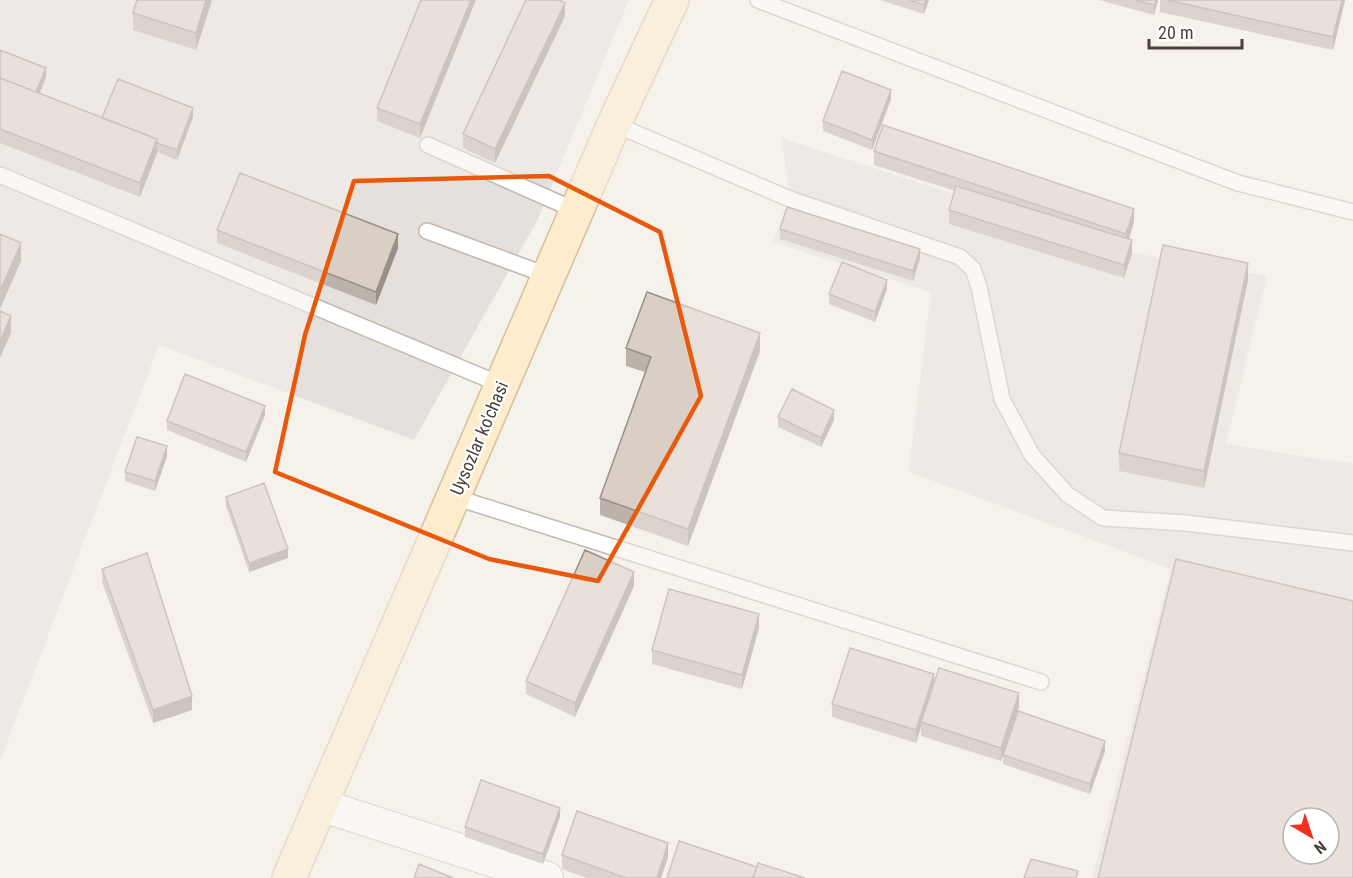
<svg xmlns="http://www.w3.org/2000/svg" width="1353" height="878" viewBox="0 0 1353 878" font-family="'Roboto Condensed',sans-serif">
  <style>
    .industrial { fill: #e5e0dc; fill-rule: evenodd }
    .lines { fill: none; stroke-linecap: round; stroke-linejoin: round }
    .lane-casing { stroke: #c1b8ae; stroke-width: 18 }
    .street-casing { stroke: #c1b8ae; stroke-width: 34 }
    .secondary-casing { stroke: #d4c09c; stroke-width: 36 }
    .lane { stroke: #fff; stroke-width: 15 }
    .street { stroke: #fff; stroke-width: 32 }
    .secondary { stroke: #fdedcd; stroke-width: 33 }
    .wall { fill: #bbb2a9 }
    .shaded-wall { fill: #999189 }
    .building { fill: #dacfc4; stroke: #999189; stroke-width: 1.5; fill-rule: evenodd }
    .marked { fill: none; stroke: #e8590c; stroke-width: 4.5; stroke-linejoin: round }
    .labels { text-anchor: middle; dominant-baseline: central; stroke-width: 4.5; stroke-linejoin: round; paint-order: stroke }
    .street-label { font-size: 18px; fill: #4a4239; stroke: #fff }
  </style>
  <rect width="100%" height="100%" fill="#f5f1eb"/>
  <path class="industrial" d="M 0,0 L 629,0 L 537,221 L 414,440 L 159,345 L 0,761 Z
    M 782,138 L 1134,253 L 1267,276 L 1226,444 L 1353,464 L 1353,878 L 1092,878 L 1171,569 L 909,472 L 931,292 L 773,242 L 790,199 ZM 1293,818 L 1329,818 L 1329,854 L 1293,854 Z"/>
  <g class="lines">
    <g class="lane-casing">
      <path id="lane" d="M 758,0 L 1238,183 L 1353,212
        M 614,124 L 790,199 L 960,257 L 973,269 L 979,287 L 1002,399 L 1032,455 L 1068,495 L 1103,518 L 1186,523 L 1353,543
        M 428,145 L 577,211
        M 0,175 L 502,385
        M 427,231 L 549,276
        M 454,497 L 1041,682"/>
    </g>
    <g class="street-casing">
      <path id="street" d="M 320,805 L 547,878"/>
    </g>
    <g class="secondary-casing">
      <path id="secondary" d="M 289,878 L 614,124 L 672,0"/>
    </g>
    <use href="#lane" class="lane"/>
    <use href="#street" class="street"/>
    <use href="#secondary" class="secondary"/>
  </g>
  <path class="wall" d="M 137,0 L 212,0 L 196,50 L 133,30 L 133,13 Z
    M 421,0 L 420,138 L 377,121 L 377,108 Z
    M 880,0 L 929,0 L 924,14 Z
    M 1099,0 L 1158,0 L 1154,15 Z
    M 1160,0 L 1345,0 L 1333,50 L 1160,12 Z
    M 565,16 L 495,163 L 463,148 L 463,134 Z
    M 0,50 L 46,77 L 40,93 L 102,118 L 193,117 L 177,160 L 157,152 L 140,197 L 0,143 Z
    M 891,99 L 872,150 L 823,131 L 823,121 Z
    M 874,151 L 1134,222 L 1129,239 L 1132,253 L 1124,278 L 949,224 L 949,210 L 955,191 L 874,165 Z
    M 780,229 L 920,258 L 913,281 L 780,239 Z
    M 217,230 L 398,248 L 376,305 L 217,243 Z
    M 1248,280 L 1204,488 L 1119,471 L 1119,453 Z
    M 887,289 L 875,322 L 829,304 L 829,294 Z
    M 626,348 L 760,351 L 688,546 L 600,515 L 600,498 L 645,372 L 626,366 Z
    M 265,415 L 246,462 L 167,430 L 167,421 Z
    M 778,417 L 834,420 L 821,447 L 778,427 Z
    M 167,456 L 155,491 L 125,481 L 125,472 Z
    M 226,497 L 288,558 L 249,572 L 226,506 Z
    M 102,569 L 192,710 L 153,723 L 102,582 Z
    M 634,586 L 575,717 L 526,694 L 526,681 Z
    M 759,628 L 742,689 L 652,664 L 652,650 Z
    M 934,683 L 1019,707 L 1006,748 L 1105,751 L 1090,794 L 1003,764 L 1003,755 L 1001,761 L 921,736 L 921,727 L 916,743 L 832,717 L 832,704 Z
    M 560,817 L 543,864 L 465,837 L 465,827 Z
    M 562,855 L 668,857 L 661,878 L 587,878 L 562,869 Z"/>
  <path class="shaded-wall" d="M 206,0 L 212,0 L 196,50 L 196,33 Z
    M 471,0 L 476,0 L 420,138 L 420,124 Z
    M 926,0 L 929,0 L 924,14 L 924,5 Z
    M 1156,0 L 1158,0 L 1154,15 L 1154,5 Z
    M 1342,0 L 1345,0 L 1333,50 L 1333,37 Z
    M 565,3 L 565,16 L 495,163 L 495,149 Z
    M 46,68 L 46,77 L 35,105 L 35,96 Z
    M 891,90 L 891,99 L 872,150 L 872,140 Z
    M 193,108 L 193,117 L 177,160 L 177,150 Z
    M 157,139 L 157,153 L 140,197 L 140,183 Z
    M 1134,209 L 1134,222 L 1126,248 L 1126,234 Z
    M 398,234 L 398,248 L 376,305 L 376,292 Z
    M 1132,240 L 1132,253 L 1124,278 L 1124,265 Z
    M 21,243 L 21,261 L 0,309 L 0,291 Z
    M 920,249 L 920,258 L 913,281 L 913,271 Z
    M 1248,263 L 1248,280 L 1204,488 L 1204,471 Z
    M 887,280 L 887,289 L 875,322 L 875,312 Z
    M 11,316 L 11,333 L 0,358 L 0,341 Z
    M 760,333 L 760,351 L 688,546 L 688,529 Z
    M 265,406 L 265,415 L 246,462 L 246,452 Z
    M 834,410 L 834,420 L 821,447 L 821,438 Z
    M 167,446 L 167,456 L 155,491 L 155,481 Z
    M 288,549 L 288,558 L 249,572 L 249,563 Z
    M 634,572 L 634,586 L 575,717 L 575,703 Z
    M 759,614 L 759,628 L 742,689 L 742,675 Z
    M 934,674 L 934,687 L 921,722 L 921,727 L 916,743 L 916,730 Z
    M 1019,693 L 1019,707 L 1001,761 L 1001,748 Z
    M 192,696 L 192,710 L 153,723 L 153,710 Z
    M 1105,741 L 1105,751 L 1090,794 L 1090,784 Z
    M 560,808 L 560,817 L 543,864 L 543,854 Z
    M 668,843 L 668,857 L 661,878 L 657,878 Z"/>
  <path class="building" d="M 137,0 L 206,0 L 196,33 L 133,13 Z
    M 421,0 L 471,0 L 420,124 L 377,108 Z
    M 526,0 L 559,0 L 565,3 L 495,149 L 463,134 Z
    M 910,0 L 926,0 L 924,5 Z
    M 1135,0 L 1156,0 L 1154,5 Z
    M 1167,0 L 1342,0 L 1333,37 Z
    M 0,50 L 46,68 L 36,92 L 0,78 Z
    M 842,71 L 891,90 L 872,140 L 823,121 Z
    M 0,78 L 157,139 L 140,183 L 0,129 Z
    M 118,79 L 193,108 L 177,150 L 157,143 L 157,139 L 102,118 Z
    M 883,125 L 1134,209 L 1126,234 L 874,151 Z
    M 240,173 L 398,234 L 376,292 L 217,230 Z
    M 956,186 L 1132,240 L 1124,265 L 949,210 Z
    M 787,207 L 920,249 L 913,271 L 780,229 Z
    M 0,234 L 21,243 L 0,291 Z
    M 1163,245 L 1248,263 L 1204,471 L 1119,453 Z
    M 842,262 L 887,280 L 875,312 L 829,294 Z
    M 647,292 L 760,333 L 688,529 L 600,498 L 651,357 L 626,348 Z
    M 0,311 L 11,316 L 0,341 Z
    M 185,374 L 265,406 L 246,452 L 167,421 Z
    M 792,389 L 834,410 L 821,438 L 778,417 Z
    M 137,437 L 167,446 L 155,481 L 125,472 Z
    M 264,483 L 288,549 L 249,563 L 226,497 Z
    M 585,550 L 634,572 L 575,703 L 526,681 Z
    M 147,553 L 192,696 L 153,710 L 102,569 Z
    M 1176,559 L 1353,601 L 1353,878 L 1098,878 ZM 1293,818 L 1329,818 L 1329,854 L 1293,854 Z
    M 669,589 L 759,614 L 742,675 L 652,650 Z
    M 850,648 L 934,674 L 916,730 L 832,704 Z
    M 939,668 L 1019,693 L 1001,748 L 921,722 Z
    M 1018,711 L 1105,741 L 1090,784 L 1003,755 Z
    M 481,780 L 560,808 L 543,854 L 465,827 Z
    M 577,811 L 668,843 L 657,878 L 626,878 L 562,855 Z
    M 679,841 L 757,867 L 753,878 L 667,878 Z
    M 1031,859 L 1078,871 L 1076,878 L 1024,878 Z
    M 758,863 L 805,878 L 753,878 Z
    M 419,864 L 453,878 L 414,878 Z"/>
  <path d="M0 0H1353V878H0ZM 549,176 L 660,232 L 701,396 L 598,581 L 489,559 L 275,472 L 305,335 L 354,181 Z" fill="#f5f1eb" fill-opacity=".55" fill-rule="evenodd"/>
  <path class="marked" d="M 549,176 L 660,232 L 701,396 L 598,581 L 489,559 L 275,472 L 305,335 L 354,181 Z"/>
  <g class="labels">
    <g class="street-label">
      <text transform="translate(479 438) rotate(-67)">Uysozlar ko'chasi</text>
    </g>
  </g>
  <g transform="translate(1311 836) rotate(141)"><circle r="28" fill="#ffffff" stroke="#b7b3b0" stroke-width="1.5"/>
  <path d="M0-4.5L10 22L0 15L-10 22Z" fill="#f52e22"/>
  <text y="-9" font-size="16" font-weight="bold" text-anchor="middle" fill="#4a4239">N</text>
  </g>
  <path d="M1149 39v9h93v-9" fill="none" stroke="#4a4239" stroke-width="3"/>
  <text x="1158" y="39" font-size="18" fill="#4a4239" stroke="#ffffff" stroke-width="4.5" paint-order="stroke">20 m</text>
</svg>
